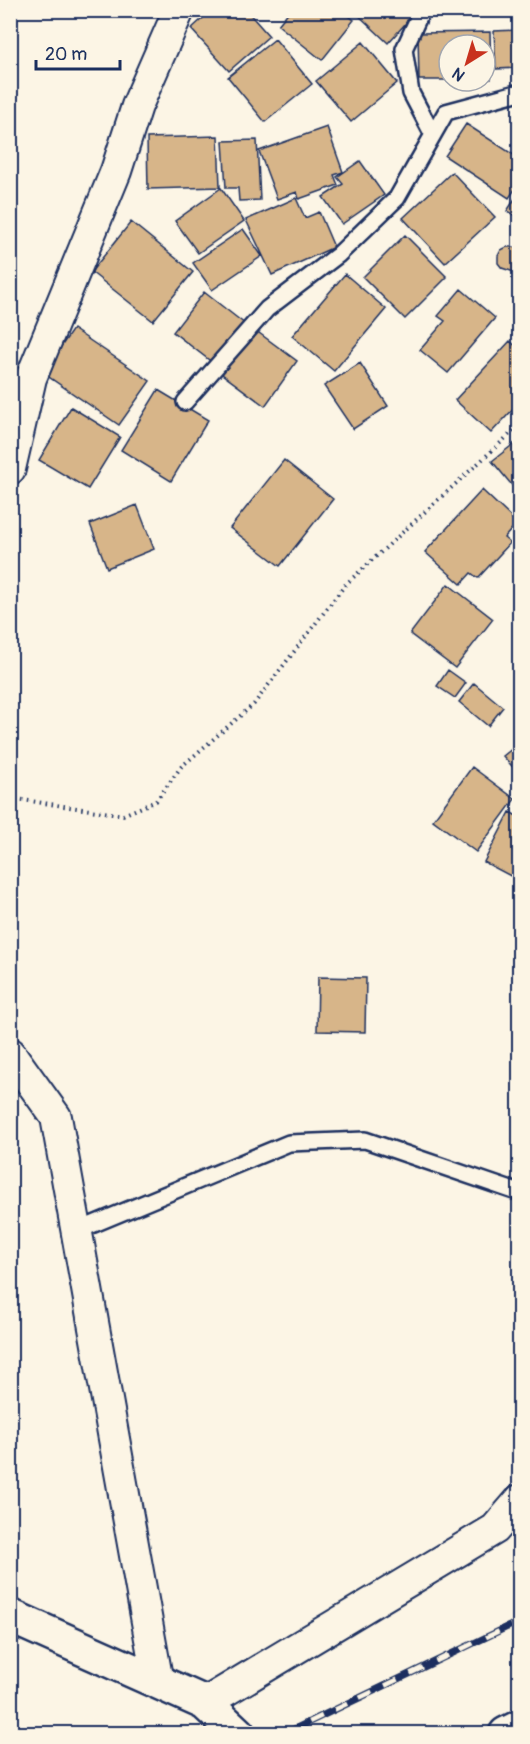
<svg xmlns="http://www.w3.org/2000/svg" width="530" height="1744" viewBox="0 0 530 1744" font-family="Pangolin,sans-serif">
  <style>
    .building { fill: #d7b589; stroke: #1b2f5e; stroke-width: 1.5 }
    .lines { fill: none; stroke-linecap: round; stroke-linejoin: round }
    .service-casing { stroke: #1b2f5e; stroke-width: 20 }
    .minor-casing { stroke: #1b2f5e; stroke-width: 34 }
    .tertiary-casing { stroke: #1b2f5e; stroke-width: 38 }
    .path { stroke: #1b2f5e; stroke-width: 4; stroke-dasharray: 1.5 4.5; stroke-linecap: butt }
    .service { stroke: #fcf5e5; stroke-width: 15 }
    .minor { stroke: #fcf5e5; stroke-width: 30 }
    .tertiary { stroke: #fcf5e5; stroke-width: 33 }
    .rail-casing { stroke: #1b2f5e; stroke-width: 7 }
    .rail { stroke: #fcf5e5; stroke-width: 4.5; stroke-dasharray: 14; stroke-linecap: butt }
  </style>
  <rect width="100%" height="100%" fill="#fcf5e5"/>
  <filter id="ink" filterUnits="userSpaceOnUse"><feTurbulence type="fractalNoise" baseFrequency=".0167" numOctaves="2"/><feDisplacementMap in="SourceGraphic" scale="12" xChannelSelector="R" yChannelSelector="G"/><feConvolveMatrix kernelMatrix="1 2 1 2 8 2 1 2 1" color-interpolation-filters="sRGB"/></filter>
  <g filter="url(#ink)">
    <path class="building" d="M 212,10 L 246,10 L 269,36 L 229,71 L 191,29 Z
      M 290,10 L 341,10 L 354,20 L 322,60 L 278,25 Z
      M 353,10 L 412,10 L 415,13 L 388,43 Z
      M 520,30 L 520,68 L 496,69 L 494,31 Z
      M 490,32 L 491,79 L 485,79 L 485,45 L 449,45 L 449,80 L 419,80 L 418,33 Z
      M 275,39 L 312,84 L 265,122 L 228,77 Z
      M 363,42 L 397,83 L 351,122 L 316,81 Z
      M 466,124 L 520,159 L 520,182 L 509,198 L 445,156 Z
      M 327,127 L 343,172 L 334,175 L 338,185 L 299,199 L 297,192 L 277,199 L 259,151 Z
      M 218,136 L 220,187 L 148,189 L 147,138 Z
      M 257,140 L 260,200 L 239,201 L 238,188 L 226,188 L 223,141 Z
      M 360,161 L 384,195 L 342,224 L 323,197 L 343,184 L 337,177 Z
      M 452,172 L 495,217 L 445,263 L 403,218 Z
      M 221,188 L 244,221 L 198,253 L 175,221 Z
      M 518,194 L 520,195 L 520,219 L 507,211 Z
      M 296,198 L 305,218 L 319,212 L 334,247 L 272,275 L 246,220 Z
      M 131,222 L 193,272 L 153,321 L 91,272 Z
      M 243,229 L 262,256 L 212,290 L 193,263 Z
      M 405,235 L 447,277 L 405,319 L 363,277 Z
      M 507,247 L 514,247 L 520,250 L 520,268 L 514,272 L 502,268 L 498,263 L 498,256 L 501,250 Z
      M 345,274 L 386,309 L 334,371 L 292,336 Z
      M 461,289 L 495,318 L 448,373 L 420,350 L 445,321 L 438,316 Z
      M 204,292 L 245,324 L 213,363 L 173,332 Z
      M 73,329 L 150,381 L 119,425 L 43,373 Z
      M 255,330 L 297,361 L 265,406 L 222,374 Z
      M 510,341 L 520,350 L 520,402 L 491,433 L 455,400 Z
      M 360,363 L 388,406 L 353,429 L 324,386 Z
      M 158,390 L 208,420 L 171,481 L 121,450 Z
      M 71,407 L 120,437 L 88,489 L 39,460 Z
      M 520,439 L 520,495 L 492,461 Z
      M 284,460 L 333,499 L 280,566 L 230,528 Z
      M 482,490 L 517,523 L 504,538 L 510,543 L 478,578 L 471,573 L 461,584 L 425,552 Z
      M 137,505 L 154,549 L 107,568 L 90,524 Z
      M 448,584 L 493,619 L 455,668 L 410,634 Z
      M 448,670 L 466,683 L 455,698 L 437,686 Z
      M 474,683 L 503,707 L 488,726 L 459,702 Z
      M 518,744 L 520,746 L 520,775 L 503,756 Z
      M 472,767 L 515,799 L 476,852 L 433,820 Z
      M 510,812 L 520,818 L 520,881 L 484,862 Z
      M 318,977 L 366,978 L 365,1032 L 317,1031 Z"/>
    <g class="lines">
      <g class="service-casing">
        <path id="service" d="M 422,10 L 404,49 L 411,93 L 433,135
          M 185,402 L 267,309 L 338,255 L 397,198 L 446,112 L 520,92
          M 77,1231 L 289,1143 L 365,1140 L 520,1193"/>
      </g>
      <g class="minor-casing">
        <path id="minor" d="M 10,469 L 31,378 L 116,171 L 137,106 L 179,10
          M 10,1053 L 56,1117 L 158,1683
          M 205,1703 L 495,1529 L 520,1500"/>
      </g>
      <g class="tertiary-casing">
        <path id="tertiary" d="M 10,1616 L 205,1703 L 238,1734
          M 506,1734 L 520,1727"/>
      </g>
      <path class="path" d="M 10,798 L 123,815 L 156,801 L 181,767 L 254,704 L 345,585 L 520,425"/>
      <use href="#service" class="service"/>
      <use href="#minor" class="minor"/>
      <use href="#tertiary" class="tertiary"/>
      <g class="rail-casing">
        <path id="rail" d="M 284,1734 L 520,1621"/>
      </g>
      <use href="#rail" class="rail"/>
    </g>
  </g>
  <rect width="530" height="1744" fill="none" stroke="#fcf5e5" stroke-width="36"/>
  <rect x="18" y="18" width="494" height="1708" fill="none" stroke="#1b2f5e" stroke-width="2" filter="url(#ink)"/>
  <g transform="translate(467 63) rotate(217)"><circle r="28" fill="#fcf5e5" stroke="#a2a6af" stroke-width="1.5"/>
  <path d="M0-4.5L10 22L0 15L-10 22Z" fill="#c8321e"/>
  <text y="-9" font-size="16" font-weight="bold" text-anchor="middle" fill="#1b2f5e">N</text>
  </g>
  <path d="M36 60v9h84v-9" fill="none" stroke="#1b2f5e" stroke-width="3"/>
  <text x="45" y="60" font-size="18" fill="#1b2f5e" stroke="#fcf5e5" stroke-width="4.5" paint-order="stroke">20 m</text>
</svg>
